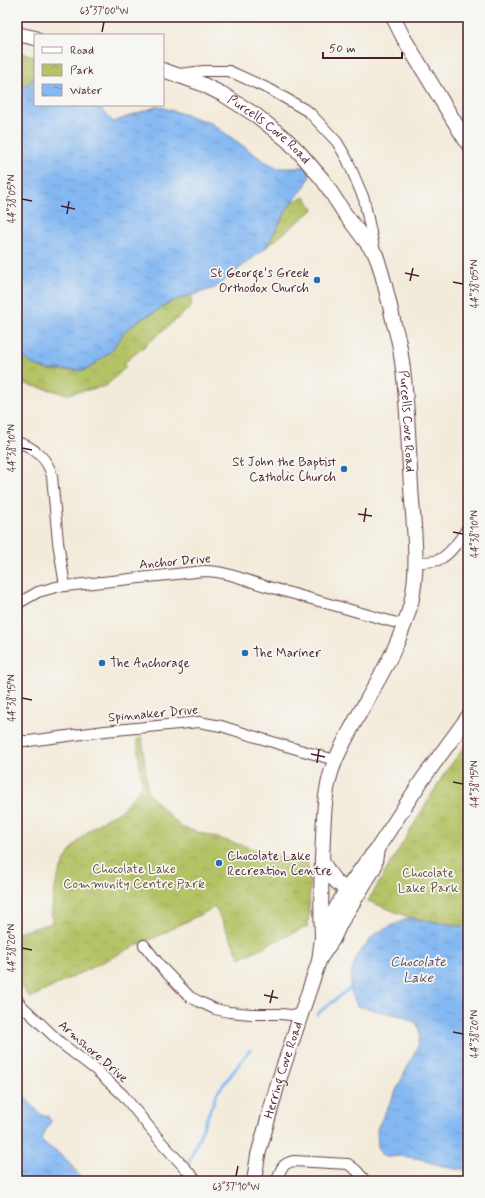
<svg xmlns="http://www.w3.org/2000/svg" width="485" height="1198" viewBox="0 0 485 1198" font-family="Mynerve,sans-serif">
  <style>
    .park { fill: url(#park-crowns); stroke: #7f7148 }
    .water { fill: url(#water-ripples); stroke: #676c8e }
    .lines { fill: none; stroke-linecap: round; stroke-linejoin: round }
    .stream { stroke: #84b8f2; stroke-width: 3 }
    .minor-casing { stroke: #633e45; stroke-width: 12 }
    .secondary-casing { stroke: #633e45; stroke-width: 16 }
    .minor { stroke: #fff; stroke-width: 10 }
    .secondary { stroke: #fff; stroke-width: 14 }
    .ticks { fill: none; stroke: #4a1f2b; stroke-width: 1.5 }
    .poi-dot { fill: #1f6fb2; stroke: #f6f6f2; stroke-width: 1.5 }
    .labels { text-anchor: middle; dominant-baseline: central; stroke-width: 3.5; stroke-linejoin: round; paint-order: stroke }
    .street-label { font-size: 13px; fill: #4a1f2b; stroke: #f6f6f2 }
    .poi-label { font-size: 13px; fill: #4a1f2b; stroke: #f6f6f2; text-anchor: start }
    .park-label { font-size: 13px; fill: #6a503d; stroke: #f6f6f2 }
    .water-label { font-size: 14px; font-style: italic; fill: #5b4d67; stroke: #f6f6f2 }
    .neatline { fill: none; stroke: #4a1f2b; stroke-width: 1.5 }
    .ticks-label { font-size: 10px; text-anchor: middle; fill: #4a1f2b }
  </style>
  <defs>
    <pattern id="park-crowns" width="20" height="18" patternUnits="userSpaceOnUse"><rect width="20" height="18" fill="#b4c366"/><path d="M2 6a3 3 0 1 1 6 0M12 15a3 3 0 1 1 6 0" fill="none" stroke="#9ca759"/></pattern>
    <pattern id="water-ripples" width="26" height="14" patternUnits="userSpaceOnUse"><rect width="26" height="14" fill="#84b8f2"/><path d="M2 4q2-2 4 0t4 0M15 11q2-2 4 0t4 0" fill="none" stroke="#6e95c4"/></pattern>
  </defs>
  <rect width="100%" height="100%" fill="#f6f6f2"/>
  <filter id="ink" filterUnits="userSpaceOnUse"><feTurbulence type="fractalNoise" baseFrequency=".025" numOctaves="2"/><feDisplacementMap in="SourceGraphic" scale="8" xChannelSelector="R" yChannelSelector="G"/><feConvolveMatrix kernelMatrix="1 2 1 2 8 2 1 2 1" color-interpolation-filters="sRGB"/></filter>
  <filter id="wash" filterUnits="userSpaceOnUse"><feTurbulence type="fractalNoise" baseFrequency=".012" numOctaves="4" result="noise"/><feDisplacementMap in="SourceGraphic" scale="16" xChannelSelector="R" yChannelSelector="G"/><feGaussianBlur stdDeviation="0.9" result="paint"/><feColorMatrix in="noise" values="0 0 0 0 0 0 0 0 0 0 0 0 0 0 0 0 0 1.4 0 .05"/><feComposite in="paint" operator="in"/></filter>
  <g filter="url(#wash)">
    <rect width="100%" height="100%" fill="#f3ebda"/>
    <path class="park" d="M 17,52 L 35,56 C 35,73 38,83 17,88 Z
      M 305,197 L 314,209 L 264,249 L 269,242 L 289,206 L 292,202 Z
      M 192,294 L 191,307 L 123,364 L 126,367 L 106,386 L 68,394 L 33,386 L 17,381 L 17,355 L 21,356 L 32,364 L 48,370 L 84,370 L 92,366 L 111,351 L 126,330 L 141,319 L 155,312 L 172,301 Z
      M 142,738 L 148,793 L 181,827 L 301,863 L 307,859 L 310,887 L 308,926 L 240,958 L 215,907 L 152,939 L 135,946 L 30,998 L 22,988 L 18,981 L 17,974 L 17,933 L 52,923 C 50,888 62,852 91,829 C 96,825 102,821 109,817 C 112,815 116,814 119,812 C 128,804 135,794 142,786 L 137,739 Z
      M 468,742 L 468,927 L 417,919 L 406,916 L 368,901 L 444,774 Z"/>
    <path class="water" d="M 35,76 L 35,105 L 98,105 L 113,122 L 158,106 L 211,123 L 264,161 L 279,168 L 296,168 L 306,166 L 310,176 L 304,188 L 289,206 L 269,242 L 264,249 L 215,288 L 172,301 L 155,312 L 141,319 L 126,330 L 111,351 L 92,366 L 84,370 L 48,370 L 32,364 L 21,356 L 17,355 L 17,88 L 31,82 Z
      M 409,918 L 468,927 L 468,1169 L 455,1169 L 431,1163 L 421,1159 L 400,1156 L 390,1157 L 381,1154 L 378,1147 L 377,1129 L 418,1046 L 420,1034 L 417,1023 L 401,1016 L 357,1006 L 350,988 L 352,971 L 357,955 L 376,933 Z
      M 19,1092 L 42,1115 L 47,1115 L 51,1121 C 49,1128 43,1132 41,1139 L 45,1144 L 65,1158 L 84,1181 L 17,1181 L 17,1094 Z"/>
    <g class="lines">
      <path class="stream" d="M 317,1014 L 350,988
        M 187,1167 L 217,1093 L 250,1050
        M 181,1181 L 185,1172"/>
    </g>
  </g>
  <g filter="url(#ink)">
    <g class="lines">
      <g class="minor-casing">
        <path id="minor" d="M 179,74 L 204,71 L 229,71 L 271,90 L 309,112 L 337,142 L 347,159 L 364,199 L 375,252
          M 17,442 C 34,447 48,459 52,476 L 58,542 L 65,586
          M 415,562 C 421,562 433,562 438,560 C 449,556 462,537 468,527
          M 17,604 L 38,592 L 56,587 L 204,571 C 227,571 247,581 269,587 C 314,600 359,612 404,625
          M 17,741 L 29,741 L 105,731 L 199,722 L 221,726 L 279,744 L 335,760
          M 144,945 L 163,969 L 190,997 L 202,1003 L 215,1009 L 229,1012 L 251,1014 L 281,1014 L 300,1016
          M 17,999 L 20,1004 L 62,1044 L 96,1070 L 123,1095 L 162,1143 L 197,1181
          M 277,1181 C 280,1170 282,1163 294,1161 L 348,1164 L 356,1170 L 363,1178 L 363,1181"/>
      </g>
      <g class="secondary-casing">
        <g id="secondary">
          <path d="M 393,17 L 403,37 L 468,144"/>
          <path d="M 17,34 L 35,38"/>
          <path id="s1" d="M 163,70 L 202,84 L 224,95 L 257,116 L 287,140 L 299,152 L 323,180 L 345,214 L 376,255 C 384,278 389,301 394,324 C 397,334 400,345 401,355 C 408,398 408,442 411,486 C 413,524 420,565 411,603 C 397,659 359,707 336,759 C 322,791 324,826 322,860 C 321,886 321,912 322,938"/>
          <path d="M 322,860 C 331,878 336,884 354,894"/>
          <path d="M 321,957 L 333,939 L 341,922 L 374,868 L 377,849"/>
          <path id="s2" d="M 254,1181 L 258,1155 L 278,1083 L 319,961 L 322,938 L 330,919 L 346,890 L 366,862 L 377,849 L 422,780 L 468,717"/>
        </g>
      </g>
      <use href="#minor" class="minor"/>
      <use href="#secondary" class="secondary"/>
    </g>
  </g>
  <path class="ticks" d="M 102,32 L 104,22M 22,199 L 32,201M 61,206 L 75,209M 67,214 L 69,201M 405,273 L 419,276M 410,281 L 413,268M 453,282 L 463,284M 22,448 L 32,450M 358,514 L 372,516M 364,522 L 366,508M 453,532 L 463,534M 22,698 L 32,700M 311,754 L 325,757M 317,763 L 319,749M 453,782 L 463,784M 22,948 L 32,950M 264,995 L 278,998M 270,1003 L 273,990M 453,1032 L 463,1034M 236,1176 L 238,1166"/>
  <g class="poi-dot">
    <circle cx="317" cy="280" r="4"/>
    <circle cx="344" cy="469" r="4"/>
    <circle cx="245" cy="653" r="4"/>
    <circle cx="102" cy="663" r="4"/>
    <circle cx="219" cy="863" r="4"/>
  </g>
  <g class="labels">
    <g class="street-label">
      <text stroke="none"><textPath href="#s1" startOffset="123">Purcells Cove Road</textPath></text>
      <text stroke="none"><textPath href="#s1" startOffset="459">Purcells Cove Road</textPath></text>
      <text transform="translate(175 562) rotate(-5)">Anchor Drive</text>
      <text transform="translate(153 714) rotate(-5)">Spinnaker Drive</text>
      <text transform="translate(93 1052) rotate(41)">Armshore Drive</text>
      <text stroke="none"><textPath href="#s2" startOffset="115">Herring Cove Road</textPath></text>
    </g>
    <g class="poi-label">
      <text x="309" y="273" text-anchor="end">St George's Greek<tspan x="309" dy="15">Orthodox Church</tspan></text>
      <text x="336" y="462" text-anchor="end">St John the Baptist<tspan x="336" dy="15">Catholic Church</tspan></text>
      <text x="253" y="653">The Mariner</text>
      <text x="110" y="663">The Anchorage</text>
      <text x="227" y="856">Chocolate Lake<tspan x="227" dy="15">Recreation Centre</tspan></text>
    </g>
    <g class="park-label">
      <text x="134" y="869">Chocolate Lake<tspan x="134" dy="15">Community Centre Park</tspan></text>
      <text x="428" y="873">Chocolate<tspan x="428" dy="15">Lake Park</tspan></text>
    </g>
    <g class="water-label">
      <text x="418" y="962">Chocolate<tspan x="418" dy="16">Lake</tspan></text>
    </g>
  </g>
  <rect width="485" height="1198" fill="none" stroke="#f6f6f2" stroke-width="44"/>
  <rect x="34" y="34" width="130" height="72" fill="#f6f6f2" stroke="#b1a0a2"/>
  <rect x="42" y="47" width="20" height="6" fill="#ffffff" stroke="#b1a0a2"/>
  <text x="70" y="54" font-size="12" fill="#4a1f2b">Road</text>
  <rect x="42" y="64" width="20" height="12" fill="url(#park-crowns)" stroke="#b1a0a2"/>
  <text x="70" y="74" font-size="12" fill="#4a1f2b">Park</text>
  <rect x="42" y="84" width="20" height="12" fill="url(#water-ripples)" stroke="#b1a0a2"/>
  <text x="70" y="94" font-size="12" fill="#4a1f2b">Water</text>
  <path d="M323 52v6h79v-6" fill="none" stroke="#4a1f2b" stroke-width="2"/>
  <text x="329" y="52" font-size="12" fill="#4a1f2b" stroke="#f6f6f2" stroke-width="3" paint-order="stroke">50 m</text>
  <rect x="22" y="22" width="441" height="1154" class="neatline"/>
  <g class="ticks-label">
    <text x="104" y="14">63°37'00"W</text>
    <text transform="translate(11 199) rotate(-90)" y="4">44°38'05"N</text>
    <text transform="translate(474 284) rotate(-90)" y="4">44°38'05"N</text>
    <text transform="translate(11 448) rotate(-90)" y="4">44°38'10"N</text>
    <text transform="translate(474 534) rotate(-90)" y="4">44°38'10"N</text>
    <text transform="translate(11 698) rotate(-90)" y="4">44°38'15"N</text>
    <text transform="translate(474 784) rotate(-90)" y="4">44°38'15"N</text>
    <text transform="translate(11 948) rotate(-90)" y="4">44°38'20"N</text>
    <text transform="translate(474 1034) rotate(-90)" y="4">44°38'20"N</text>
    <text x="236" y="1190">63°37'10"W</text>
  </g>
</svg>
